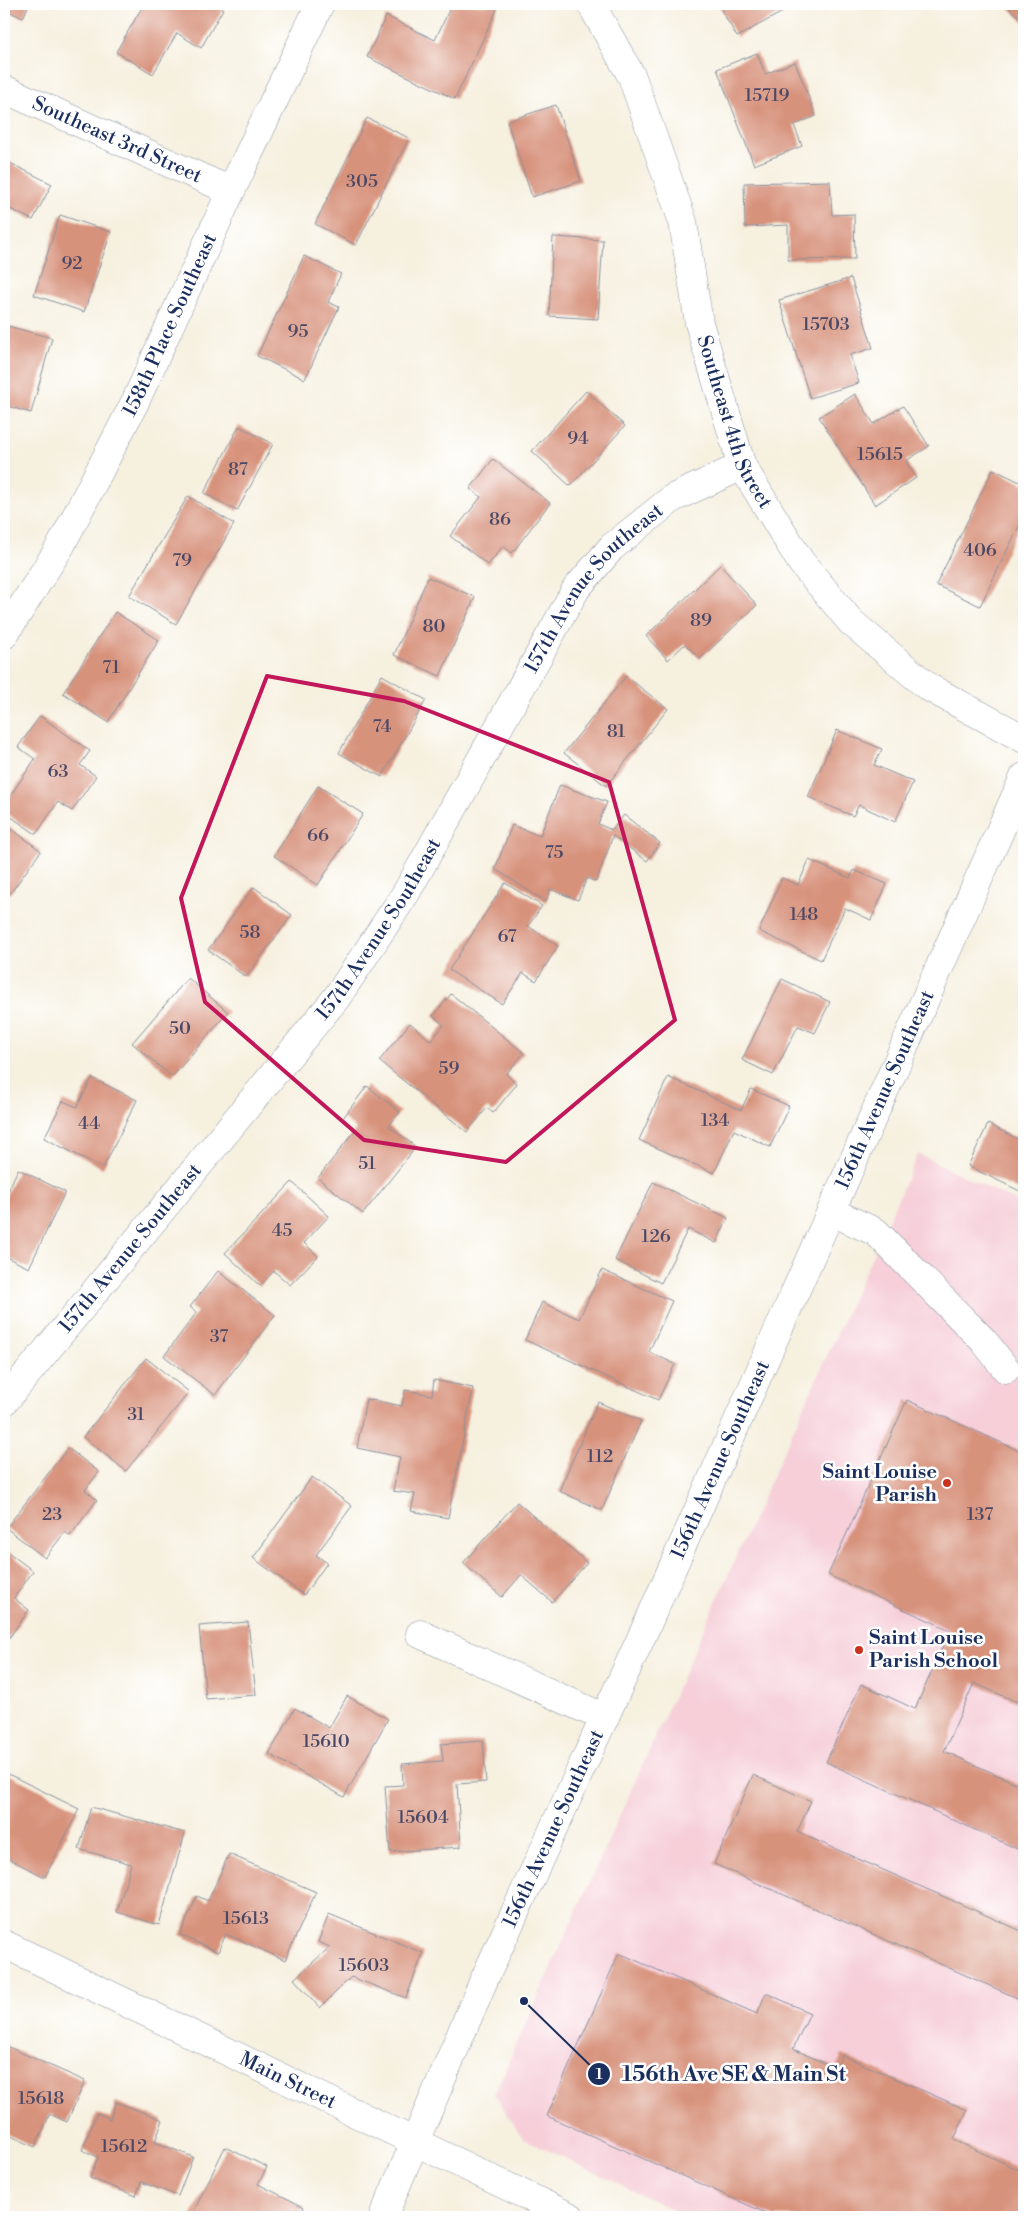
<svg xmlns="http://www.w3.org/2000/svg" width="1028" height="2221" viewBox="0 0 1028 2221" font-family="'Libre Bodoni',serif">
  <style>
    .built { fill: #f6cfd9 }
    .building { fill: #d7927c }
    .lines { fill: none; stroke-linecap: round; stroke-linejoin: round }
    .minor-casing { stroke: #88909e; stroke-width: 29 }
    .minor { stroke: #fff; stroke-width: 28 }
    .marked { fill: none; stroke: #c2185b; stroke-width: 4; stroke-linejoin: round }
    .poi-dot { fill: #c8321e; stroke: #fff; stroke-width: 2 }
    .labels { text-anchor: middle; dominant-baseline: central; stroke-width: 5; stroke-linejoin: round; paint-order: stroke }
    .number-label { font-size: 18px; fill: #4a4866 }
    .street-label { font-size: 20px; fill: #1b2f5e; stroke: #fff }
    .poi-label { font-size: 20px; font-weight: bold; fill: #1b2f5e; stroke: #fff; text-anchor: end }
    .leader { fill: none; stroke: #1b2f5e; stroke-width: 2 }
    .callout-dot { fill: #1b2f5e; stroke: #fff; stroke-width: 2 }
    .mark-label { font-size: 15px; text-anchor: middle; font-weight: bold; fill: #fff }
    .callout-label { font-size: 21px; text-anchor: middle; font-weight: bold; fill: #1b2f5e; stroke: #fff; stroke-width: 5; stroke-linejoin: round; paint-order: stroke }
  </style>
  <rect width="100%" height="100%" fill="#fff"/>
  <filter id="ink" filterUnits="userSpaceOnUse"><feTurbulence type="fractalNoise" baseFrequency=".02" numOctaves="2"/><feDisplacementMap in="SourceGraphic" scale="10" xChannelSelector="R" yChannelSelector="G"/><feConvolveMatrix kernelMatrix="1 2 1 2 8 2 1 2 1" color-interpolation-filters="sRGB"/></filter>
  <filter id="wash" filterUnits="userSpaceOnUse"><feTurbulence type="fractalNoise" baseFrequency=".0096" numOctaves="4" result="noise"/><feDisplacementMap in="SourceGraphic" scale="20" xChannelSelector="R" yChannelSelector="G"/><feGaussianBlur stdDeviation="1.12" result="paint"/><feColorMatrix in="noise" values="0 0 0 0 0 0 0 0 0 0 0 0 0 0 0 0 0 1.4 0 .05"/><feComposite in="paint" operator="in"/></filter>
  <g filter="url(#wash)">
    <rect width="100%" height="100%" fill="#f6f0df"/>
    <path class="built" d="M 918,1154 L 1024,1205 L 1024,2217 L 687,2217 L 523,2138 L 494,2094 Z"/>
    <g id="blocks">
      <path class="building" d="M 4,4 L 29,4 L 23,18 L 4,9 Z
        M 144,4 L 214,4 L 223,9 L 201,48 L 177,33 L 153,74 L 116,52 Z
        M 452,4 L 499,5 L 455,99 L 367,57 L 386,16 L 435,40 Z
        M 718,4 L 782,4 L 786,10 L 737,37 Z
        M 1005,4 L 1024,4 L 1024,22 Z
        M 757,53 L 765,74 L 795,62 L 816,116 L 794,125 L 802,146 L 754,165 L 717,69 Z
        M 556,105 L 581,181 L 532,197 L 507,121 Z
        M 367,118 L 409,138 L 356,245 L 315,224 Z
        M 4,160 L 52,184 L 33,220 L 4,206 Z
        M 830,181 L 832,215 L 854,214 L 855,259 L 788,260 L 788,225 L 745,227 L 744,183 Z
        M 60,215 L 111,232 L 84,312 L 34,295 Z
        M 553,237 L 603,240 L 598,319 L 549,316 Z
        M 304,256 L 341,274 L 328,302 L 339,307 L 305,379 L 257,356 Z
        M 851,278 L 873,348 L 850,355 L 859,383 L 810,398 L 779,300 Z
        M 4,325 L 52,338 L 31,413 L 4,405 Z
        M 586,391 L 625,426 L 570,486 L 532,451 Z
        M 855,394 L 874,424 L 903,406 L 929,446 L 906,461 L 916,478 L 875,505 L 819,417 Z
        M 239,426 L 273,444 L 237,511 L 204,493 Z
        M 493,459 L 550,503 L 512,553 L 503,546 L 488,565 L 450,536 L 481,497 L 470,489 Z
        M 993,469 L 1024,484 L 1024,516 L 980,606 L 936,585 Z
        M 188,496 L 234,524 L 176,624 L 129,596 Z
        M 720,565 L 757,605 L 700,659 L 685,644 L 668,660 L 646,636 Z
        M 428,577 L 475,597 L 440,676 L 394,655 Z
        M 115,612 L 159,640 L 108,722 L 63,693 Z
        M 382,675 L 426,700 L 382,777 L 339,753 Z
        M 626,676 L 668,709 L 606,786 L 564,753 Z
        M 40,716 L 90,751 L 80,765 L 96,776 L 72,811 L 58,802 L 36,834 L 4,812 L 4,805 L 35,759 L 18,747 Z
        M 837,730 L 882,749 L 874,765 L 913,782 L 895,822 L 859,805 L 853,816 L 808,797 Z
        M 560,785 L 607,802 L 598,824 L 612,830 L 624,815 L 660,843 L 647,861 L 613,836 L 596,882 L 587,878 L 578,900 L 550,889 L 546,902 L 495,869 L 512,825 L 540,836 Z
        M 318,786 L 363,814 L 318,885 L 274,856 Z
        M 4,823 L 41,851 L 4,902 Z
        M 809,860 L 850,878 L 854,870 L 887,884 L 871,920 L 845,908 L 821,960 L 759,931 L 782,878 L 798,885 Z
        M 505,883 L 542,906 L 528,926 L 558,946 L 536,981 L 523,973 L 502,1004 L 449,970 Z
        M 254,887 L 292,915 L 246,977 L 208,950 Z
        M 188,978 L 228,1012 L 172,1077 L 132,1043 Z
        M 782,979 L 830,1002 L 815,1033 L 798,1026 L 773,1075 L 742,1060 Z
        M 451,994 L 524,1053 L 506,1074 L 517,1084 L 493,1113 L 487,1108 L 467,1132 L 379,1061 L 410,1023 L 431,1041 L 444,1025 L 433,1016 Z
        M 668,1077 L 741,1110 L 751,1089 L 789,1106 L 770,1147 L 734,1130 L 714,1173 L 639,1140 Z
        M 92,1078 L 137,1100 L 103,1168 L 44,1138 L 63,1101 L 77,1107 Z
        M 367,1086 L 400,1112 L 389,1126 L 416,1147 L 363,1214 L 318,1178 L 356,1129 L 343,1118 Z
        M 988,1124 L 1024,1142 L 1024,1193 L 968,1166 Z
        M 18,1169 L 65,1192 L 29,1268 L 4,1256 L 4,1200 Z
        M 292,1182 L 329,1216 L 304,1243 L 318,1256 L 290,1285 L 274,1271 L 260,1286 L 225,1253 Z
        M 653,1182 L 728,1218 L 716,1243 L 688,1229 L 661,1283 L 615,1260 Z
        M 602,1270 L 672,1301 L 649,1352 L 675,1364 L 658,1400 L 525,1340 L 542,1302 L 579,1319 Z
        M 218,1271 L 275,1315 L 215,1395 L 164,1356 L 197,1312 L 190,1307 Z
        M 146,1358 L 189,1392 L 126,1471 L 83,1437 Z
        M 434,1380 L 473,1388 L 448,1518 L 411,1511 L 415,1494 L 393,1491 L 400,1457 L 357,1448 L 366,1399 L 402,1406 L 405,1390 L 432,1395 Z
        M 907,1400 L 1024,1453 L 1024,1705 L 974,1683 L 944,1751 L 1024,1787 L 1024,1852 L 826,1762 L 861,1684 L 915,1709 L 950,1630 L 828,1575 Z
        M 598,1402 L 641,1421 L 602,1510 L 559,1491 Z
        M 68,1448 L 99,1472 L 85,1490 L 97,1500 L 70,1536 L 65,1532 L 45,1558 L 6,1528 Z
        M 312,1477 L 352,1506 L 316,1555 L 327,1563 L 304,1595 L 253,1558 Z
        M 517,1502 L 587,1563 L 552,1602 L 521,1575 L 502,1597 L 463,1563 Z
        M 4,1549 L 33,1571 L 14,1598 L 29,1610 L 9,1638 L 4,1634 Z
        M 248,1622 L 256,1695 L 206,1699 L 199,1626 Z
        M 347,1696 L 388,1719 L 344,1797 L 269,1754 L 295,1708 L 329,1728 Z
        M 483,1741 L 486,1782 L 457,1784 L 461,1847 L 390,1852 L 385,1786 L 403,1785 L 402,1764 L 443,1761 L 441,1744 Z
        M 4,1772 L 79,1809 L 45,1877 L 7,1858 L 8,1854 L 4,1852 Z
        M 753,1775 L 811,1801 L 797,1832 L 1024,1932 L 1024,2001 L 714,1864 Z
        M 91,1807 L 185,1833 L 159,1925 L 117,1912 L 131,1864 L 79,1849 Z
        M 229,1854 L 316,1892 L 285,1960 L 226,1934 L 218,1952 L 180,1935 L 197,1896 L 208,1901 Z
        M 329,1914 L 423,1953 L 406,1998 L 351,1977 L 320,2008 L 294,1979 L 330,1947 L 318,1942 Z
        M 619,1953 L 757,2014 L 766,1993 L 810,2013 L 793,2049 L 836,2068 L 842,2055 L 967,2110 L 954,2140 L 1024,2172 L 1024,2217 L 775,2217 L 547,2116 Z
        M 4,2045 L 85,2081 L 67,2122 L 50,2114 L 35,2147 L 4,2133 Z
        M 116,2102 L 163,2120 L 155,2142 L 193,2157 L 178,2196 L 141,2182 L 136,2196 L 90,2178 L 98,2157 L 82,2150 L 97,2113 L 110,2119 Z
        M 225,2147 L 267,2167 L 258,2184 L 304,2207 L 299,2217 L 191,2217 Z"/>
    </g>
  </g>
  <g filter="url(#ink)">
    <use href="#blocks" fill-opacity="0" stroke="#88909e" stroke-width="1"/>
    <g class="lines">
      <g class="minor-casing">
        <g id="minor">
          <path id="s1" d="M 591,4 L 632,77 L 683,222 L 699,323 L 742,466 L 801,562 L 851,622 L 928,687 L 1024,739"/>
          <path id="s2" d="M 4,89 L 231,191"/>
          <path id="s3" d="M 4,635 L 60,547 L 136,400 L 231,191 L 320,4"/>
          <path d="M 832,1212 L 876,1232 L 983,1340 L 1006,1369"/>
          <path id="s4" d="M 4,1402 L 337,997 L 406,893 L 576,589 L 612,547 L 673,498 L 742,466"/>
          <path d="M 420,1634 L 605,1718"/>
          <path id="s5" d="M 4,1944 L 571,2217"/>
          <path id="s6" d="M 383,2217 L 483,1982 L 647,1625 L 1024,777"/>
        </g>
      </g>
      <use href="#minor" class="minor"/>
    </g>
  </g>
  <path class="marked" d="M 267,676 L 404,701 L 609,782 L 675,1020 L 506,1162 L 364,1140 L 205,1002 L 181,898 Z"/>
  <g class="poi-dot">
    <circle cx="947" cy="1483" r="5"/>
    <circle cx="859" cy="1650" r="5"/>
  </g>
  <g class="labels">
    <g class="number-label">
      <text x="767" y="95">15719</text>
      <text x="362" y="181">305</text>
      <text x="72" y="263">92</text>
      <text x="826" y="324">15703</text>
      <text x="298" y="331">95</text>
      <text x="578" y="438">94</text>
      <text x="880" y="454">15615</text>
      <text x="238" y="469">87</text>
      <text x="500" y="519">86</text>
      <text x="980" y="550">406</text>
      <text x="182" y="560">79</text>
      <text x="701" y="620">89</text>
      <text x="434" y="626">80</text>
      <text x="111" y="667">71</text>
      <text x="382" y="726">74</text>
      <text x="616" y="731">81</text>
      <text x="58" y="771">63</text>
      <text x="318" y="835">66</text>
      <text x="554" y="852">75</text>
      <text x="804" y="914">148</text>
      <text x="250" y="932">58</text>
      <text x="507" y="936">67</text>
      <text x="180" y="1028">50</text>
      <text x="449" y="1068">59</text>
      <text x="715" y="1120">134</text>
      <text x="89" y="1123">44</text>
      <text x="367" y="1163">51</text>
      <text x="282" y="1230">45</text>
      <text x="656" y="1236">126</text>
      <text x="219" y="1336">37</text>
      <text x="136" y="1414">31</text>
      <text x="600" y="1456">112</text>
      <text x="52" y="1514">23</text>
      <text x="980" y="1514">137</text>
      <text x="326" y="1741">15610</text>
      <text x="423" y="1817">15604</text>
      <text x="246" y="1918">15613</text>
      <text x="364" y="1965">15603</text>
      <text x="41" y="2098">15618</text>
      <text x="124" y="2146">15612</text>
    </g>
    <g class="street-label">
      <text stroke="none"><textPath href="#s2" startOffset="124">Southeast 3rd Street</textPath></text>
      <text stroke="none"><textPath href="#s3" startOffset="352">158th Place Southeast</textPath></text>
      <text stroke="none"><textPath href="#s1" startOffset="445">Southeast 4th Street</textPath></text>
      <text stroke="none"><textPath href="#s4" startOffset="1009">157th Avenue Southeast</textPath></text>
      <text stroke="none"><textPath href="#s4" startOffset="604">157th Avenue Southeast</textPath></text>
      <text stroke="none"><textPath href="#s6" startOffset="1234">156th Avenue Southeast</textPath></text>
      <text stroke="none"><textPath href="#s4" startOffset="199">157th Avenue Southeast</textPath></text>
      <text stroke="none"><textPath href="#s6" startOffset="829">156th Avenue Southeast</textPath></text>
      <text stroke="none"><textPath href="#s6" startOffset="424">156th Avenue Southeast</textPath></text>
      <text stroke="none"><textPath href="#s5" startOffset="315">Main Street</textPath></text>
    </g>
    <g class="poi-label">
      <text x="937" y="1472">Saint Louise<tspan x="937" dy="23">Parish</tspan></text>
      <text x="869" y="1638" text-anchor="start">Saint Louise<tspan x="869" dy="23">Parish School</tspan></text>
    </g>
  </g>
  <path class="leader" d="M524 2001L599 2074"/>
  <g class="callout-dot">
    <circle cx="524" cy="2001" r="5"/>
    <circle cx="599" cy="2074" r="12"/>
  </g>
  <g class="mark-label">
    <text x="599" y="2079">1</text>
  </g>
  <g class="callout-label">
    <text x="734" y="2081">156th Ave SE &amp; Main St</text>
  </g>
  <rect width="1028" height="2221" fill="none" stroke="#fff" stroke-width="20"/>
</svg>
